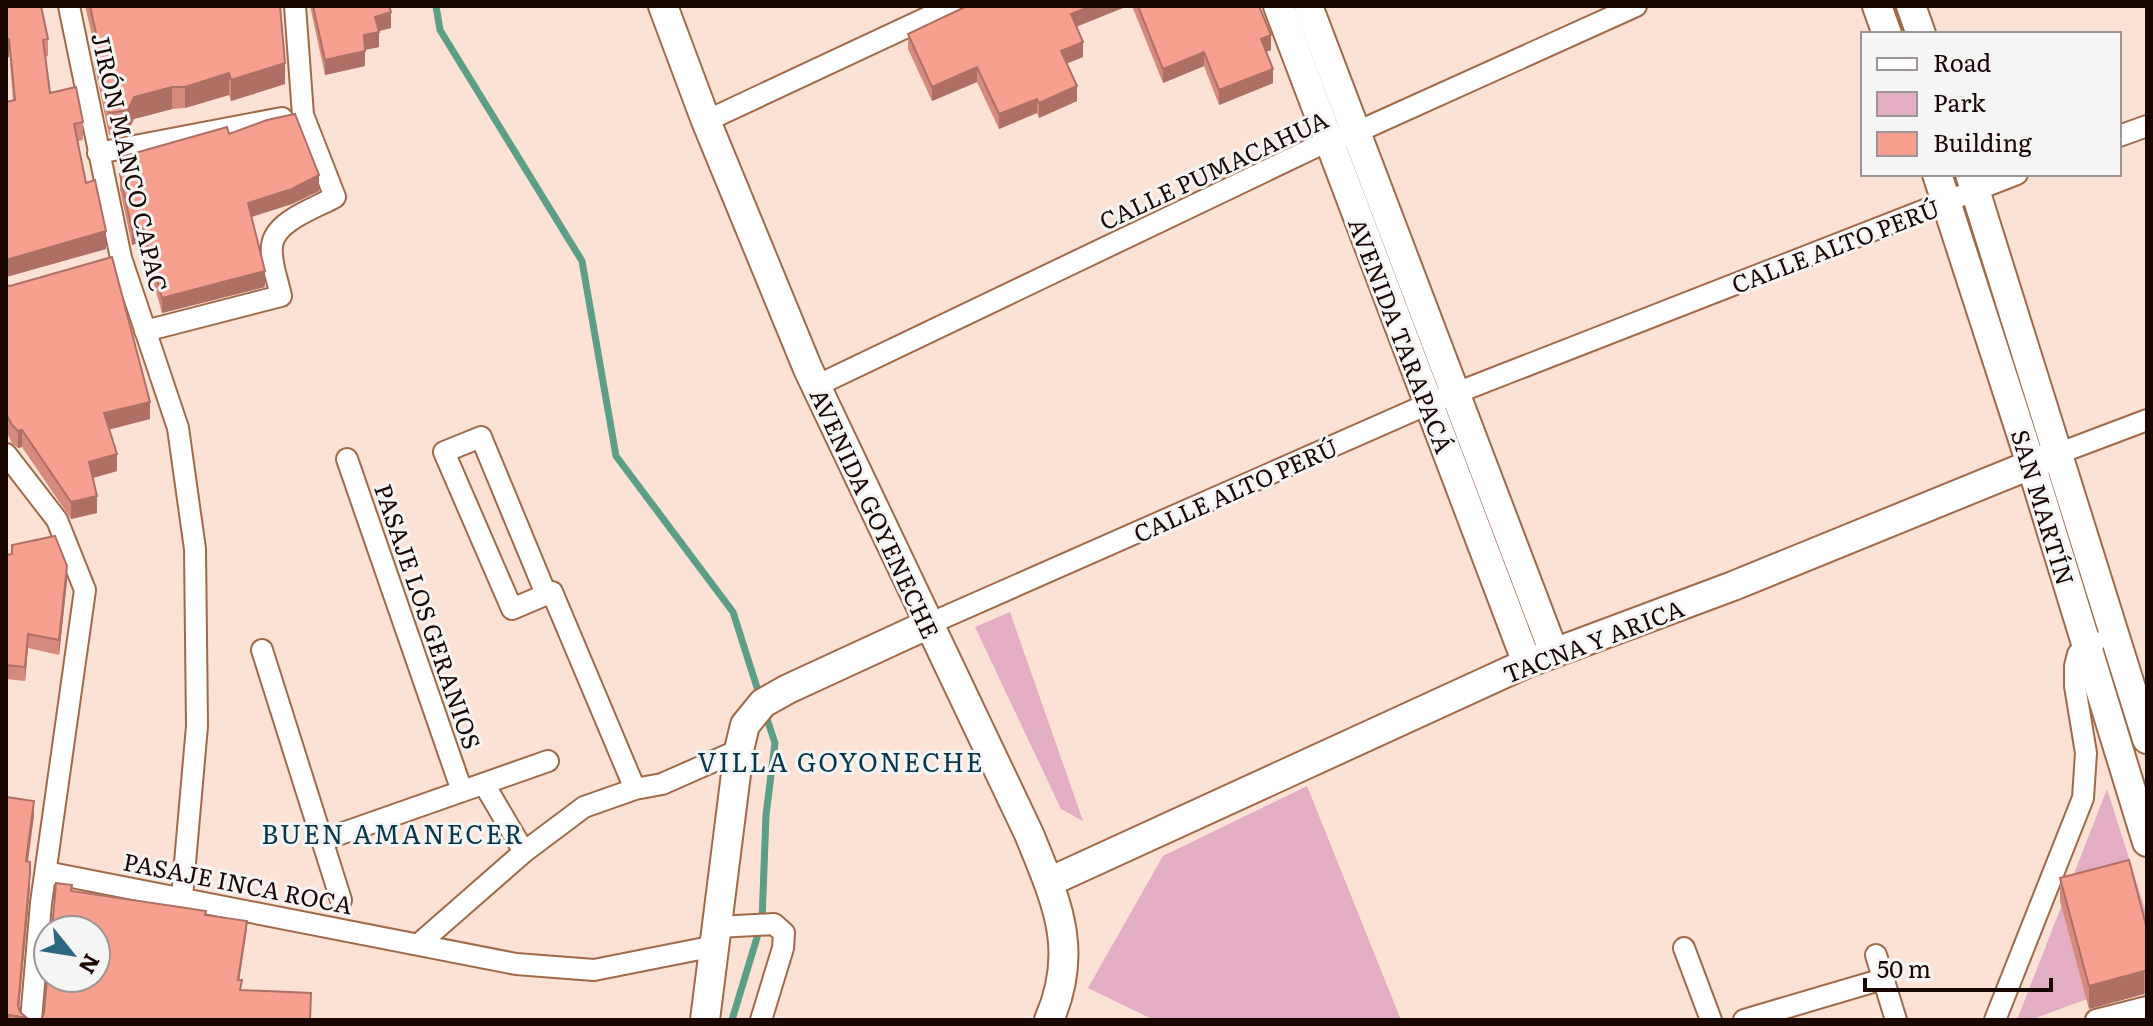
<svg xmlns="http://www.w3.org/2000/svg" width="2153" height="1026" viewBox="0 0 2153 1026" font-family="Literata,serif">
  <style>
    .green { fill: #e3adc4 }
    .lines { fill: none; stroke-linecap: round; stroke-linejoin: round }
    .stream { stroke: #5c9e86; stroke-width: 7 }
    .street-casing { stroke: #a06a49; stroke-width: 24 }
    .secondary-casing { stroke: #a06a49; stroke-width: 32 }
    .street { stroke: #fff; stroke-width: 20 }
    .secondary { stroke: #fff; stroke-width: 28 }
    .wall { fill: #d58a7c }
    .shaded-wall { fill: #ae7065 }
    .building { fill: #f8a090; stroke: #ae7065; stroke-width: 2 }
    .labels { text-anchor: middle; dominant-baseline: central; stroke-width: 6; stroke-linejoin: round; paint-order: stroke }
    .street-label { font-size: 24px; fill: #190600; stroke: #f5f5f5 }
    .neighbourhood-label { font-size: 26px; letter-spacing: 2px; fill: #05364a; stroke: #f5f5f5 }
  </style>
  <rect width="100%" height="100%" fill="#fce2d4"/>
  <path class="green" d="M 1010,612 L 1083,821 L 1061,809 L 975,627 Z
    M 1307,786 L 1401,1020 L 1154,1020 L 1088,988 L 1163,856 Z
    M 2107,789 L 2147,915 L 2147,977 L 2030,1020 L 2017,1020 Z"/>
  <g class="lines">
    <path class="stream" d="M 436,6 L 440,30 L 582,261 L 616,456 L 733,612 L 760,697
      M 732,1020 L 762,921 L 766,815 L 775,743 L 765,713"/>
    <g class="street-casing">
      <path id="street" d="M 69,6 L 121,258 L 178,428 L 195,549 L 197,726 L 182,897
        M 706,121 L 952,6
        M 2119,136 L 2147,126
        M 98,153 L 282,118
        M 145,331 L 281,296 C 278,281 270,262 272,246 C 274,221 316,208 335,197 L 303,115 L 295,6
        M 816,386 L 1328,141 L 1357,132 L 1636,6
        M 6,454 L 57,520 L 85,590 L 41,903 L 31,1020
        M 2057,454 L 2147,420
        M 347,459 L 462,791
        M 546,594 L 481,437 L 444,452 L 512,609 L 552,592 L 635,789
        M 929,624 L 1428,404 L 2017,174
        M 262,650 L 341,900
        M 484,784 L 524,852
        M 323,840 L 548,761
        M 46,872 L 516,964 L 594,970 L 715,946
        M 718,927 L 774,924 L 784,933 L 783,948 L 761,1020
        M 420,943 L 524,852 L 584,807 L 635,789 L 662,784 L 739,750
        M 1684,948 L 1711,1020
        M 1876,955 L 1896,1020
        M 1744,1020 L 1883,979
        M 1995,1020 L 2083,798 L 2086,753 L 2075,686 L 2075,666 L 2078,654 L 2085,646 L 2095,642
        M 2096,1020 L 2147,1007"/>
    </g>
    <g class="secondary-casing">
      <path id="secondary" d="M 663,6 L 706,121 L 808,369 L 1029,834 C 1056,901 1080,949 1049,1020
        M 1278,6 L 1527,663
        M 1308,6 L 1554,653
        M 1877,6 L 1887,34
        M 1911,6 L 1921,34
        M 1937,174 L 2031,464 L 2147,842
        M 1970,174 L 2147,739
        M 1049,882 L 1527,663 L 1733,586 L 2057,454
        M 705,1020 L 739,750 L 745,725 L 763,703 L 788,689 L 929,624"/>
    </g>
    <use href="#street" class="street"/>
    <use href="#secondary" class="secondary"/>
  </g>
  <path class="wall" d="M 6,6 L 48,39 L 48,56 L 45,57 L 50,93 L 83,122 L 83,140 L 78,141 L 86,183 L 106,249 L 6,277 L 6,102 L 13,101 Z
    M 85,6 L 280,6 L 285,84 L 231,101 L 229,95 L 185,108 L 172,109 L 134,119 L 128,131 L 109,135 L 94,63 L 94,44 Z
    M 310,6 L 389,6 L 391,28 L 379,31 L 379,47 L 365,50 L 365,66 L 325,75 Z
    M 1132,6 L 1259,6 L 1271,50 L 1266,52 L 1273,83 L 1219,105 L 1204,66 L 1163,83 Z
    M 1076,27 L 1083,57 L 1067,63 L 1077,101 L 1039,118 L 1037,113 L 999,129 L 977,82 L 932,101 L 908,49 L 908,34 Z
    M 229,134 L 319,191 L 292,204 L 251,217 L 265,287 L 162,313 L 142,242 L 132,245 L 120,190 L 120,174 L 122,174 L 121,157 Z
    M 6,285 L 150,419 L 109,429 L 117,471 L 93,478 L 97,513 L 71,519 L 22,447 L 18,448 L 12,443 L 6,431 Z
    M 6,555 L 67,581 L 59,655 L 28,648 L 25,681 L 6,679 Z
    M 6,797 L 34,815 L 28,861 L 30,888 L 19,1009 L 20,1012 L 27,1018 L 27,1020 L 6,1020 Z
    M 2060,878 L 2147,929 L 2147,995 L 2144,994 L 2089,1009 L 2060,901 Z"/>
  <path class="shaded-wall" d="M 1091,6 L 1128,6 L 1071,29 L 1071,14 Z
    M 391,12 L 391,28 L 375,32 L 375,17 Z
    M 379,32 L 379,47 L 364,50 L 364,35 Z
    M 1271,35 L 1271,50 L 1261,54 L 1261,39 Z
    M 9,39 L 9,57 L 6,58 L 6,40 Z
    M 1083,42 L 1083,57 L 1061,66 L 1061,51 Z
    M 365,51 L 365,66 L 325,75 L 325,60 Z
    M 1204,52 L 1204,66 L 1163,83 L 1163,69 Z
    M 285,63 L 285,84 L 231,101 L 231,80 Z
    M 977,67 L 977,82 L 932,101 L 932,87 Z
    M 1273,69 L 1273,83 L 1219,105 L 1219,90 Z
    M 229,73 L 229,95 L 185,108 L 185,87 Z
    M 1077,86 L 1077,101 L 1039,118 L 1039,103 Z
    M 172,87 L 172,109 L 134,119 L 128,131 L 128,110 L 134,97 Z
    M 1037,99 L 1037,113 L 999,129 L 999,114 Z
    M 319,175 L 319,191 L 292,204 L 248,218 L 248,203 Z
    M 142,227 L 142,242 L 132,245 L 132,230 Z
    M 106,231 L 106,249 L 6,277 L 6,260 Z
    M 265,271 L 265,287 L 162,313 L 162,298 Z
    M 150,402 L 150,419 L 104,431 L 104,413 Z
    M 22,430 L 22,447 L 18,448 L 18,431 Z
    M 117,454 L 117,471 L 89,479 L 89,462 Z
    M 97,496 L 97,513 L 71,519 L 71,502 Z
    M 67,566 L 67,581 L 59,655 L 59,640 Z
    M 28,634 L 28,648 L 25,681 L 25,667 Z
    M 34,801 L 34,815 L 26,875 L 26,861 Z
    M 30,862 L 30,888 L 18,1019 L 18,1005 Z
    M 247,921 L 247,929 L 238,988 L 238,980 Z
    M 2144,971 L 2144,994 L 2089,1009 L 2089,986 Z"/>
  <path class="building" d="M 6,6 L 41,6 L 48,39 L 43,40 L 50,93 L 76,87 L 83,122 L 74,124 L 86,183 L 95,180 L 106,231 L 6,260 L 6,102 L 15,100 L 9,39 L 6,40 Z
    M 90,6 L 280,6 L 285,63 L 231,80 L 229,73 L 185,87 L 172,87 L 134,97 L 128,110 L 109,113 L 94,41 L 97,38 Z
    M 313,6 L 389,6 L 391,12 L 375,17 L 379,32 L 364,35 L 365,51 L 325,60 Z
    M 967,6 L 1091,6 L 1071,14 L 1083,42 L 1061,51 L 1077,86 L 1039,103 L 1037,99 L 999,114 L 977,67 L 932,87 L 908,34 Z
    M 1138,6 L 1259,6 L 1271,35 L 1261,39 L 1273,69 L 1219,90 L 1204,52 L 1163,69 Z
    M 295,114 L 319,175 L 292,189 L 248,203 L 265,271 L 162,298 L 142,227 L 132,230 L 120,174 L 126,172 L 121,157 L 227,127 L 229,134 L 267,120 Z
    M 112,257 L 150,402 L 104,413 L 117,454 L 89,462 L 97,496 L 71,502 L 22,430 L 18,431 L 12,425 L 6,414 L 6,285 L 10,286 Z
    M 55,536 L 67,566 L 59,640 L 28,634 L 25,667 L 6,665 L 6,555 L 12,554 L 12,545 Z
    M 6,797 L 34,801 L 26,861 L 30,862 L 30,873 L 18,1005 L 20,1012 L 27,1018 L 9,1015 L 8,1020 L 6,1020 Z
    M 2129,860 L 2147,929 L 2147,972 L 2144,971 L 2089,986 L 2060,878 Z
    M 56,883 L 72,885 L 71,891 L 186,908 L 206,911 L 205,915 L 247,921 L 238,980 L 242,980 L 240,990 L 311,993 L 310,1020 L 41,1020 L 44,1013 L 48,969 L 48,978 L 96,978 L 96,930 L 52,930 Z"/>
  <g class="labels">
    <g class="street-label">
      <text transform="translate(131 162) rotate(77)">JIRÓN MANCO CAPAC</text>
      <text transform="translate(1213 169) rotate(-25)">CALLE PUMACAHUA</text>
      <text transform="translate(1835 245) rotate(-21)">CALLE ALTO PERÚ</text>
      <text transform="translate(1402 335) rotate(69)">AVENIDA TARAPACÁ</text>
      <text transform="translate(1235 489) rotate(-24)">CALLE ALTO PERÚ</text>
      <text transform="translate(2044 507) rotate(73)">SAN MARTÍN</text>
      <text transform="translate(876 513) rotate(65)">AVENIDA GOYENECHE</text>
      <text transform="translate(429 616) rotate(71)">PASAJE LOS GERANIOS</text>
      <text transform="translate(1593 640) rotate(-21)">TACNA Y ARICA</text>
      <text transform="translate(238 882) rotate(11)">PASAJE INCA ROCA</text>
    </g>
    <g class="neighbourhood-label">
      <text x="841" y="760">VILLA GOYONECHE</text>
      <text x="393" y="832">BUEN AMANECER</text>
    </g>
  </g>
  <rect width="2153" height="1026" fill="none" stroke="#190600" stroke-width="16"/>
  <rect x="1861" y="32" width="260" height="144" fill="#f5f5f5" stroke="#9d9593" stroke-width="2"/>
  <rect x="1877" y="58" width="40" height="12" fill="#ffffff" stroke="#9d9593" stroke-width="2"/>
  <text x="1933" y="72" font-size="24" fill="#190600">Road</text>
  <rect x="1877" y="92" width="40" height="24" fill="#e3adc4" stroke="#9d9593" stroke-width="2"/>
  <text x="1933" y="112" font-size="24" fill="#190600">Park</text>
  <rect x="1877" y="132" width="40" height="24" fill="#f8a090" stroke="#9d9593" stroke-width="2"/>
  <text x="1933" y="152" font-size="24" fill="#190600">Building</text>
  <g transform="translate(72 954) rotate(120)"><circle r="38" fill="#f5f5f5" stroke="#9d9593" stroke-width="2"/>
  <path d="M0-6L14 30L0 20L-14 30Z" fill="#2f6681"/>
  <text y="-12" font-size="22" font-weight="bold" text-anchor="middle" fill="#190600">N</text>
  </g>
  <path d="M1865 978v12h186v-12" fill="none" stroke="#190600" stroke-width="4"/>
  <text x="1877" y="978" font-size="24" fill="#190600" stroke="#f5f5f5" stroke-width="6" paint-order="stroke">50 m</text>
</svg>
